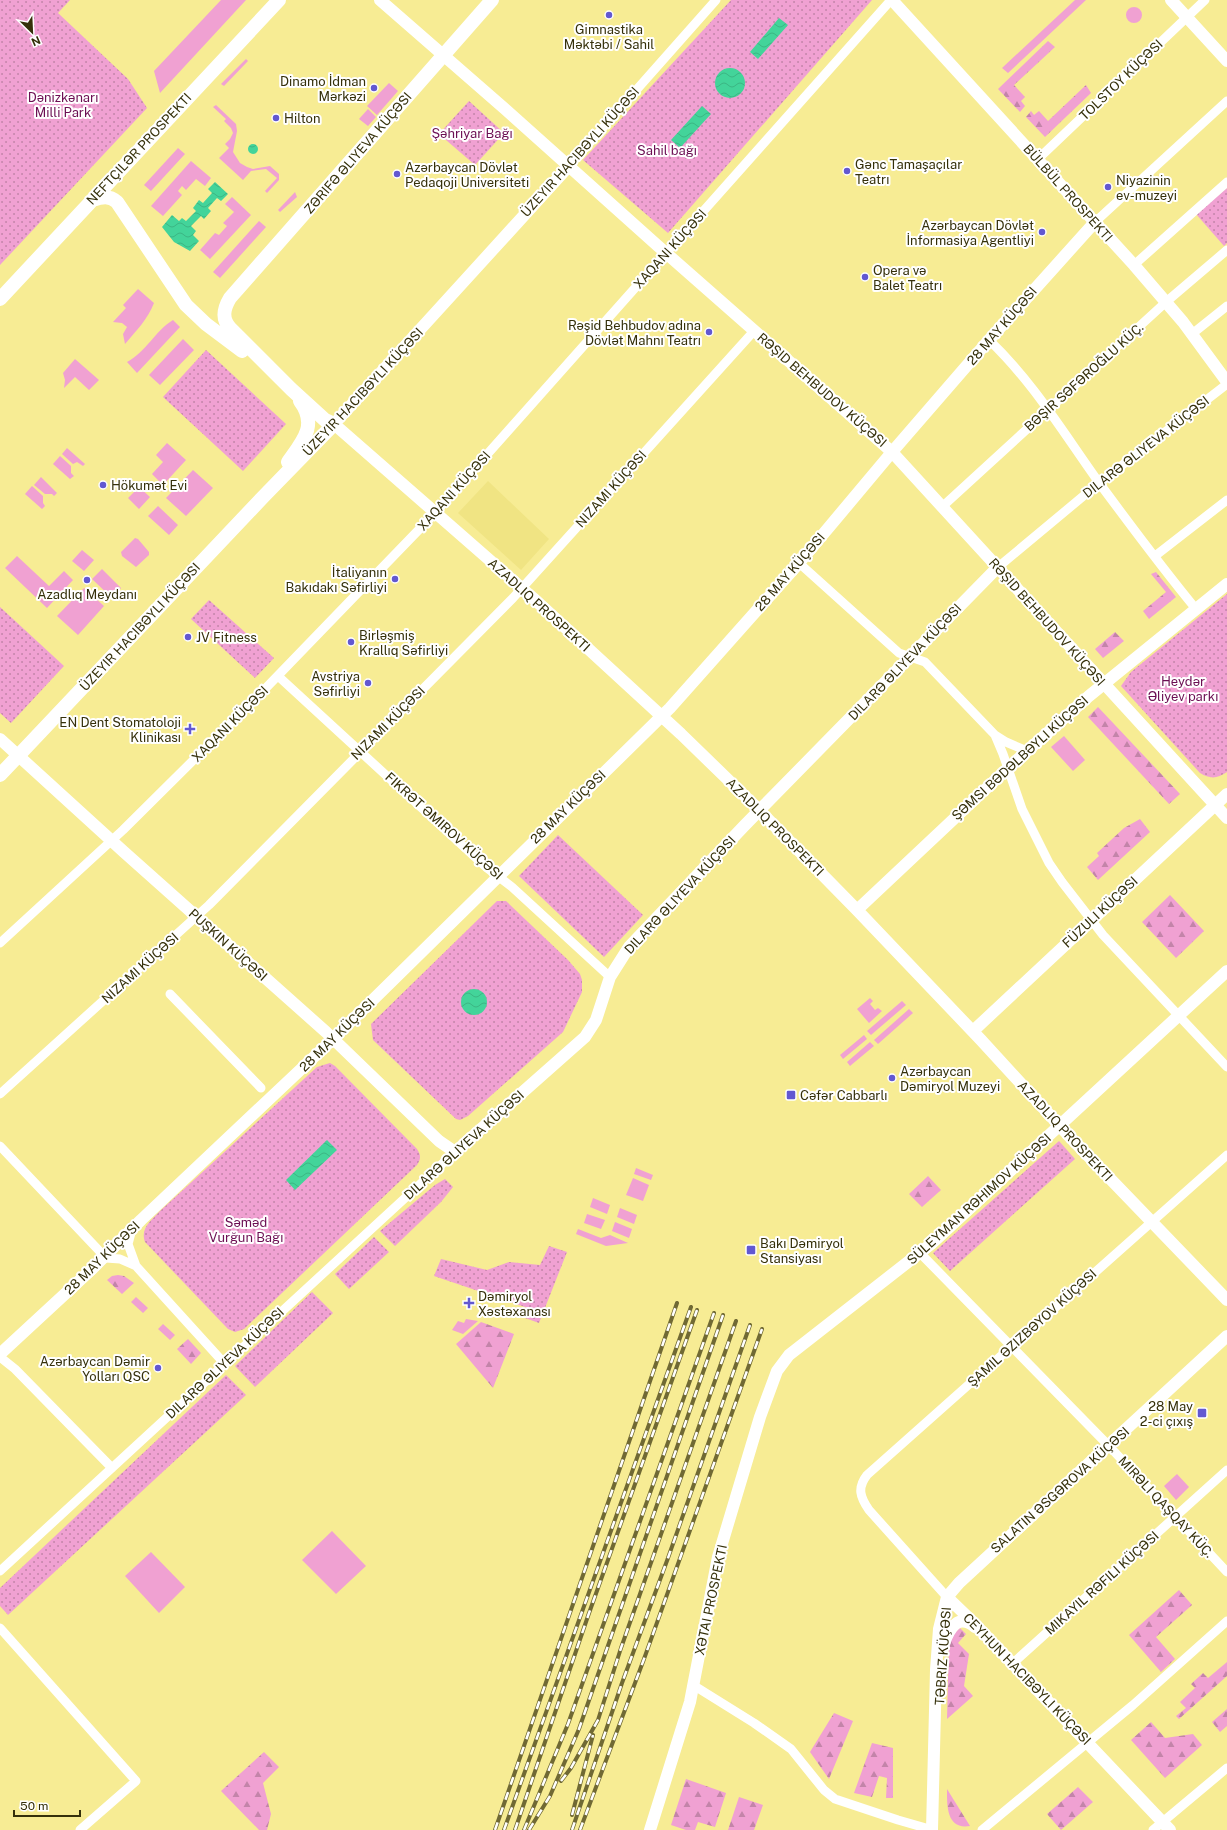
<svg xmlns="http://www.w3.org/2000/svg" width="1227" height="1830" viewBox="0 0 1227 1830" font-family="'Public Sans',sans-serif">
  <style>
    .built { fill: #f0e483 }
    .grass { fill: #f0a1d2 }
    .forest { fill: url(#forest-firs) }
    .park { fill: url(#park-dots) }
    .water { fill: url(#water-waves) }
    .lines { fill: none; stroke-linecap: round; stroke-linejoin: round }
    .minor { stroke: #fff; stroke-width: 9 }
    .major { stroke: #fff; stroke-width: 12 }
    .highway { stroke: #fff; stroke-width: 14 }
    .rail-casing { stroke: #706934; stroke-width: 4 }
    .rail { stroke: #fff; stroke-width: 2.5; stroke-dasharray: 8; stroke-linecap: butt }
    .poi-dot { fill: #6258d1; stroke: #fff; stroke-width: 1.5 }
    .labels { text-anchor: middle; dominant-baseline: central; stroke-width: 4; stroke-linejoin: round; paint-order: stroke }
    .poi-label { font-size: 13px; fill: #35300a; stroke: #fff; text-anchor: start }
    .street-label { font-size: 13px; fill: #35300a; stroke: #fff }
    .park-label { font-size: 13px; fill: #6c0f53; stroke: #fff }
  </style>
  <defs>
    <pattern id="forest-firs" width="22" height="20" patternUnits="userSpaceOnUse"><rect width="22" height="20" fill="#f0a1d2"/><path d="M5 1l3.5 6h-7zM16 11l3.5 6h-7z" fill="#c384a9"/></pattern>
    <pattern id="park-dots" width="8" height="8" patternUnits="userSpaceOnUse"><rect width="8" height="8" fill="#f0a1d2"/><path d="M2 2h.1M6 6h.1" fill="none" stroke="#c384a9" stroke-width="1.8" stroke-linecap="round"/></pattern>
    <pattern id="water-waves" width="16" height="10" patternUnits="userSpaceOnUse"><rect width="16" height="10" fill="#43d49a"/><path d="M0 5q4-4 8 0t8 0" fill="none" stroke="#3bb683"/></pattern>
  </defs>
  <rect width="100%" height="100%" fill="#f7ec94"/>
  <path class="built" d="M 488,481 L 549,539 L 521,570 L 458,513 Z"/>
  <path class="grass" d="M 221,0 L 246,0 L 160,93 L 154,71 Z
    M 1075,0 L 1086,0 L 1008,73 L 1002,68 Z
    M1126 15a8 8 0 1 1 16 0a8 8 0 1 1-16 0Z
    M 246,59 L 248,61 L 224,86 L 221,84 Z
    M 389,83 L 398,91 L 377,115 L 367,106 Z
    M 216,105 L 236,124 L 237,131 L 233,152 L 240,163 L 247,167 L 253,169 L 270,166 L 279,174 L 279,180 L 267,193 L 265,191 L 277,178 L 266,169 L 251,171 L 243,180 L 219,158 L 229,148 L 225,144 L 230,139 L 233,133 L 231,128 L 224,121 L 226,119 L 213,107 Z
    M 368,109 L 376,117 L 368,126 L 359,119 Z
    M 178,148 L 185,154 L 151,191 L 144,185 Z
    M 191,161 L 211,178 L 205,186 L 196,179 L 186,190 L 182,186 L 178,191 L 182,195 L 163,216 L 151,206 Z
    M 295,192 L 297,197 L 280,212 L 278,210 Z
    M 232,197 L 251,215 L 210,259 L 200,250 L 215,233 L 219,235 L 227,226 L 223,223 L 234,212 L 225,204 Z
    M 259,221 L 266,227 L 220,278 L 213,272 Z
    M 138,289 L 154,303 C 148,319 136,331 125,344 L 123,334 L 127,327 L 122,323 L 113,322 L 126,308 L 123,305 Z
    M 173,320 L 180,327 L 137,373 L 127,362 C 146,352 155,331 173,320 Z
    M 183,339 L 194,350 L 160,385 L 149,375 Z
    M 75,359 L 99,380 L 89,390 L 75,377 L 64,388 L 65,380 L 63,373 Z
    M 167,443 L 186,460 L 163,485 L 152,474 L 163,462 L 156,455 Z
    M 67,448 L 85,464 L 83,466 L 77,462 L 73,464 L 62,454 Z
    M 60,456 L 71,466 L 71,473 L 74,476 L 70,479 L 53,464 Z
    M 193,470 L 213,488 L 186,516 L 166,498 Z
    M 41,477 L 57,493 L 54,496 L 52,494 L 45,494 L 34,485 Z
    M 32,486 L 43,496 L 43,503 L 45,506 L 42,509 L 25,494 Z
    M 139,487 L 150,497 L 139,509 L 128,498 Z
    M 158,506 L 178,525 L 169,535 L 148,516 Z
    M 135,538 L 138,539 L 149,552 L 149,555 L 136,567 L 122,556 L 121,552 Z
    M 82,550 L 94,560 L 84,571 L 72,561 Z
    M 17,556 L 49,586 L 64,571 L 73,580 L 47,608 L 5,568 Z
    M 102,569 L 121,588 L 112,598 L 92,579 Z
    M 84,588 L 104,606 L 78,635 L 57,616 Z
    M 1064,736 L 1085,760 L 1073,771 L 1051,747 Z
    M 870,998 L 873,1001 L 870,1004 L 875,1010 L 878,1008 L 882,1011 L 869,1023 L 857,1009 Z
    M 902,1001 L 906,1005 L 871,1035 L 867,1031 Z
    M 909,1009 L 913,1013 L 878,1044 L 874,1040 Z
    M 864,1035 L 867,1039 L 843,1059 L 840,1055 Z
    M 870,1042 L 874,1046 L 850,1066 L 847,1062 Z
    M 636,1168 L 653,1175 L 651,1180 L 634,1174 Z
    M 633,1178 L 649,1185 L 643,1201 L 626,1195 Z
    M 593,1198 L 610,1205 L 607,1214 L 590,1207 Z
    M 620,1208 L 637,1215 L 634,1224 L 617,1217 Z
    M 587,1214 L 605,1220 L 601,1229 L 584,1223 Z
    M 615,1222 L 632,1229 L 629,1238 L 612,1231 Z
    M 578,1229 L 601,1238 L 610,1235 L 628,1243 L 606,1246 L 576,1234 Z
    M 136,1297 L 148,1308 L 143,1313 L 131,1302 Z
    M 466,1319 L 478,1321 L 463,1334 L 452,1330 L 458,1321 L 464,1323 Z
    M 163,1324 L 175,1335 L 170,1340 L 158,1329 Z
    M 1177,1474 L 1189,1487 L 1176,1500 L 1164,1486 Z
    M 332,1531 L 366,1566 L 336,1594 L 302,1560 Z
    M 151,1552 L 185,1587 L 159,1613 L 125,1576 Z"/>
  <path class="forest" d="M 1048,41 L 1055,47 L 1014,85 L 1025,97 L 1021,101 L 1025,106 L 1020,112 L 998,89 Z
    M 1086,85 L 1091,93 L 1045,137 L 1026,117 L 1031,111 L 1034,115 L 1039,111 L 1048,121 Z
    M 1156,572 L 1176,597 L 1149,619 L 1143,611 L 1166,592 L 1151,574 Z
    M 1115,632 L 1124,641 L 1103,658 L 1095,649 Z
    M 1098,707 L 1180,794 L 1169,804 L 1088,717 Z
    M 1140,819 L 1150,832 L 1098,880 L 1087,867 L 1099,856 L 1097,853 L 1124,828 Z
    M 1170,895 L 1204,931 L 1176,958 L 1142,922 Z
    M 928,1176 L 941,1190 L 922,1207 L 909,1194 Z
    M 118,1275 L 124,1276 L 134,1283 L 122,1294 L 107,1280 L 112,1276 Z
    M 481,1322 L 514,1334 L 493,1388 L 456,1344 Z
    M 188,1339 L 201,1353 L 191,1364 L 177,1349 Z
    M 1179,1590 L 1192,1605 L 1156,1637 L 1175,1659 L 1161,1672 L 1129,1635 Z
    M 960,1628 L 966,1634 L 958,1643 L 969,1654 L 964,1686 L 973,1696 L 947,1719 L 949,1638 Z
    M 1227,1662 L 1227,1676 L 1179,1719 L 1176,1716 L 1186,1708 L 1180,1702 L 1195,1688 L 1191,1684 L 1203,1673 L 1208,1678 Z
    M 1227,1709 L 1227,1726 L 1220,1732 L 1212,1722 Z
    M 834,1713 L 853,1721 L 829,1779 L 810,1752 Z
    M 1151,1722 L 1165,1738 L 1193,1734 L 1202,1745 L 1165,1778 L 1131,1740 Z
    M 872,1743 L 893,1748 L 893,1798 L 886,1798 L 887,1778 L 879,1776 L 872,1797 L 854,1793 Z
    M 264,1752 L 279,1767 L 263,1783 L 271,1814 L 267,1830 L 259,1830 L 221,1791 Z
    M 686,1779 L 726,1793 L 715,1827 L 698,1822 L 695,1830 L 686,1830 L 671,1825 Z
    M 1078,1787 L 1093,1802 L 1061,1830 L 1047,1814 Z
    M 947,1789 L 970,1826 C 946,1830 947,1805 947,1789 Z
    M 739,1797 L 763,1805 L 754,1830 L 728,1830 Z"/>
  <path class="park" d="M 0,0 L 70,0 L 58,13 L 128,79 L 147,108 L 0,265 Z
    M 731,0 L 872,0 L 668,233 L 583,160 Z
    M 469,101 L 504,133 L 475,165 L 439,134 Z
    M 1227,188 L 1227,243 L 1224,246 L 1196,214 Z
    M 206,350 L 286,424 L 243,471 L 163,397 Z
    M 1227,594 L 1227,772 C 1217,779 1210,779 1200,773 L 1121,686 L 1131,672 Z
    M 209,600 L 274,658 L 255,678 L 191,619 Z
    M 0,607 L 64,666 L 11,723 L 0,713 Z
    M 558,835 L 643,915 L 604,957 L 519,876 Z
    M 497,901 L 506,901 L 568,960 L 580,974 L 582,980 L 582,992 L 563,1032 L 468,1116 L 460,1120 L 456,1119 L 373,1040 L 371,1024 Z
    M 330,1063 L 335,1066 L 417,1149 C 421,1155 421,1159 417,1165 L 244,1329 L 235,1332 L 228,1329 L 145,1242 C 140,1228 151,1221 160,1211 L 317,1067 Z
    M 1059,1141 L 1075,1159 L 950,1271 L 933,1253 Z
    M 445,1179 L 453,1187 L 441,1202 L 395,1246 L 380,1231 L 435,1185 Z
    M 374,1237 L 389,1252 L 349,1289 L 335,1274 Z
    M 549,1246 L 567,1252 L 539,1323 L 525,1318 L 528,1308 L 434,1276 L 441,1259 L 487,1270 L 509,1262 L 540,1265 Z
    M 312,1292 L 333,1313 L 255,1387 L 235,1366 Z
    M 226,1375 L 246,1395 L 8,1615 L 0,1606 L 0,1588 Z"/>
  <path class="water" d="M 779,18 L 788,25 L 758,59 L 750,52 Z
    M715 83a15 15 0 1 1 30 0a15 15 0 1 1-30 0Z
    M 702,106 L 711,114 L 680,148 L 671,140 Z
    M248 149a5 5 0 1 1 10 0a5 5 0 1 1-10 0Z
    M 215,182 L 228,194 L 221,201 L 217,198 L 208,208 L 211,211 L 204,219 L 201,216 L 191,226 L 196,231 L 193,235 L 199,241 L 190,251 L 174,242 L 162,227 L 172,215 L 179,221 L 182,218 L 186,221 L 196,211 L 193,208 L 199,200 L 203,203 L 212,193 L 208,189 Z
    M461 1002a13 13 0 1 1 26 0a13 13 0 1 1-26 0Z
    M 327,1140 L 337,1150 L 295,1190 L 286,1180 Z"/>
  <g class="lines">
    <path class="minor" d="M 1038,159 L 1205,0
      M 569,166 L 716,0
      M 1095,222 L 1227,101
      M 1134,265 L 1227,182
      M 1192,334 L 1227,306
      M 989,340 C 1034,383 1064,434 1100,484 C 1131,526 1163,569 1196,609
      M 943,506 L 1166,302 L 1227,250
      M 1155,556 L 1227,500
      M 799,563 L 899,653 L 925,662 L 995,735 L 1006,742 L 1027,751
      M 997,568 L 1099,483 L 1227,384
      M 278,676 L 487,868 L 512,887 L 610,977
      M 995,735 L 1003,754 L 1022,809 L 1049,863 L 1062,882 L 1103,935 L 1227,1067
      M 0,943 L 123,830 L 263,691 L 435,513 L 891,0
      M 170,994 L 261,1088
      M 0,1094 L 209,905 L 513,598 L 754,331
      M 0,1146 L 106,1258 L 120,1259 L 136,1266 L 224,1363
      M 132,1229 L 128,1244 L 136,1266
      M 920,1253 L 1109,1446 L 1227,1572
      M 0,1357 L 15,1369 L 112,1468
      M 0,1571 L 455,1152
      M 947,1597 L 869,1510 C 860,1497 857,1488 867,1475 L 1227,1155
      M 0,1628 L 136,1781 L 80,1830
      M 1012,1664 L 1227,1470
      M 693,1685 L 754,1723 L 791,1749 L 824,1790 L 835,1799 L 898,1820 L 933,1830
      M 982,1830 L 1133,1705 L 1227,1621
      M 1153,1830 L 1227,1768"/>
    <path class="major" d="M 380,0 L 505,109 L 658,246 L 892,452 L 1227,818
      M 892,0 L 1134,265 L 1183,322 L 1227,382
      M 1171,0 L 1227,61
      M 569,166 L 334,424 L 533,598 L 681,734 L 753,804 L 857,910 L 981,1040 L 1069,1136 L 1227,1300
      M 0,739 L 124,852 L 326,1032 L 439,1141 L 455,1152 L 585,1037 L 596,1020 L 610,977 L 629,947 L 745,825 L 997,568
      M 857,910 L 1008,768 L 1089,696 L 1227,584
      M 973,1031 L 1227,794
      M 0,1354 L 93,1268 L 141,1220 L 333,1039 L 670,708 L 799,563 L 892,452 L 989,340 L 1095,222
      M 947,1597 L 973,1622 L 1170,1830
      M 944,1643 C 950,1628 958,1613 975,1627
      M 650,1830 L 690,1702 L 718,1557 L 760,1417 L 777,1371 L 789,1355 L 931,1244 L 1227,971
      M 932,1830 L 936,1670 L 939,1629 L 947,1597 L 959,1583 L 1227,1336"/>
    <path class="highway" d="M 92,200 C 102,197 109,195 117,202 L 186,305 L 206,324 L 242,351
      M 0,299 L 279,0
      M 288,462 C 303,441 318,425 300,401
      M 0,775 L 263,497 L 334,424 L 325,420 L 291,389 L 230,328 C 221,318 224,308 230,298 L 492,0"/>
    <g class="rail-casing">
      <path id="rail" d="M 561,1781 L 571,1768 L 598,1720 L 621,1648 L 736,1321
        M 572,1815 L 593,1735
        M 495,1830 L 677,1303
        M 504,1830 L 691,1307
        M 515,1830 L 588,1616 L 697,1310
        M 524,1830 L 568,1724 L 714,1313
        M 529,1830 L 550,1796 L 579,1729 L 723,1315
        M 572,1830 L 622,1683 L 668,1558 L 750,1325
        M 580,1830 L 644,1659 L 762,1329"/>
    </g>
    <use href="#rail" class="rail"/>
  </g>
  <g class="poi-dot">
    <circle cx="609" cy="15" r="4"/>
    <circle cx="374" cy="88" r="4"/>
    <circle cx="276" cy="118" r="4"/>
    <circle cx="847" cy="171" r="4"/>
    <circle cx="397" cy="174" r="4"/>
    <circle cx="1108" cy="187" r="4"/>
    <circle cx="1042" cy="232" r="4"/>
    <circle cx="865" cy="277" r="4"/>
    <circle cx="709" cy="332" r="4"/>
    <circle cx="103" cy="485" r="4"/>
    <circle cx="395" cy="579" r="4"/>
    <circle cx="87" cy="580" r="4"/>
    <circle cx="188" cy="637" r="4"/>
    <circle cx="351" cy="642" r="4"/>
    <circle cx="368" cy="683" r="4"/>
    <path d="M188 723h4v4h4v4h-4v4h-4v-4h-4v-4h4z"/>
    <circle cx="892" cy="1078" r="4"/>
    <rect x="786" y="1090" width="10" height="10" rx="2"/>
    <rect x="746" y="1245" width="10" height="10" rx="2"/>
    <path d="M467 1297h4v4h4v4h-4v4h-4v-4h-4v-4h4z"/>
    <circle cx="158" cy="1368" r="4"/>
    <rect x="1197" y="1408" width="10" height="10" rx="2"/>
  </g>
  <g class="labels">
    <g class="poi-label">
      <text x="609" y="29" text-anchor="middle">Gimnastika<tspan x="609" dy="15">Məktəbi / Sahil</tspan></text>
      <text x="366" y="81" text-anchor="end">Dinamo İdman<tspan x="366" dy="15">Mərkəzi</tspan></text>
      <text x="284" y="118">Hilton</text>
      <text x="855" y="164">Gənc Tamaşaçılar<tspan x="855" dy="15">Teatrı</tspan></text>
      <text x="405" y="167">Azərbaycan Dövlət<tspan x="405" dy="15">Pedaqoji Universiteti</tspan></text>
      <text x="1116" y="180">Niyazinin<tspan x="1116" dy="15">ev-muzeyi</tspan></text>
      <text x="1034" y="225" text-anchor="end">Azərbaycan Dövlət<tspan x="1034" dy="15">İnformasiya Agentliyi</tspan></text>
      <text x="873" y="270">Opera və<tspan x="873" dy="15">Balet Teatrı</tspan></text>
      <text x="701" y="325" text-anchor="end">Rəşid Behbudov adına<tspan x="701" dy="15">Dövlət Mahnı Teatrı</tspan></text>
      <text x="111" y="485">Hökumət Evi</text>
      <text x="387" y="572" text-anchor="end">İtaliyanın<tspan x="387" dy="15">Bakıdakı Səfirliyi</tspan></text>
      <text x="87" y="594" text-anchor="middle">Azadlıq Meydanı</text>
      <text x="359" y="635">Birləşmiş<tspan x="359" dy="15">Krallıq Səfirliyi</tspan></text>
      <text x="196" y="637">JV Fitness</text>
      <text x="360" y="676" text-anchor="end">Avstriya<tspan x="360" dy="15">Səfirliyi</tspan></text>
      <text x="181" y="722" text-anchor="end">EN Dent Stomatoloji<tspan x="181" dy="15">Klinikası</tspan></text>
      <text x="900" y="1071">Azərbaycan<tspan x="900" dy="15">Dəmiryol Muzeyi</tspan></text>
      <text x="800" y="1095">Cəfər Cabbarlı</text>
      <text x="760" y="1243">Bakı Dəmiryol<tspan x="760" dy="15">Stansiyası</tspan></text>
      <text x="478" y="1296">Dəmiryol<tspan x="478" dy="15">Xəstəxanası</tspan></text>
      <text x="150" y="1361" text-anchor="end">Azərbaycan Dəmir<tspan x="150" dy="15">Yolları QSC</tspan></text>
      <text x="1193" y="1406" text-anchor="end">28 May<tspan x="1193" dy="15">2-ci çıxış</tspan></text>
    </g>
    <g class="street-label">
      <text transform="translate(1121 80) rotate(-44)">TOLSTOY KÜÇƏSI</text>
      <text transform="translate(139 149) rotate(-47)">NEFTÇILƏR PROSPEKTI</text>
      <text transform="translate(580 152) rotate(-48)">ÜZEYIR HACIBƏYLI KÜÇƏSI</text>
      <text transform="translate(358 153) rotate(-49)">ZƏRIFƏ ƏLIYEVA KÜÇƏSI</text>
      <text transform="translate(1068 193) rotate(48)">BÜLBÜL PROSPEKTI</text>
      <text transform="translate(670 249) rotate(-48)">XAQANI KÜÇƏSI</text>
      <text transform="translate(1002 326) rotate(-49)">28 MAY KÜÇƏSI</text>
      <text transform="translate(1084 377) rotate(-42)">BƏŞIR SƏFƏROĞLU KÜÇ.</text>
      <text transform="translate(822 390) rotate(41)">RƏŞID BEHBUDOV KÜÇƏSI</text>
      <text transform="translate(363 392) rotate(-47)">ÜZEYIR HACIBƏYLI KÜÇƏSI</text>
      <text transform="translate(1146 447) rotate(-38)">DILARƏ ƏLIYEVA KÜÇƏSI</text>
      <text transform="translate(611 489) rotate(-48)">NIZAMI KÜÇƏSI</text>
      <text transform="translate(454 491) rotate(-48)">XAQANI KÜÇƏSI</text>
      <text transform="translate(790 572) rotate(-49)">28 MAY KÜÇƏSI</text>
      <text transform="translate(539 605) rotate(42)">AZADLIQ PROSPEKTI</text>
      <text transform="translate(1047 622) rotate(48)">RƏŞID BEHBUDOV KÜÇƏSI</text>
      <text transform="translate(140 627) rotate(-47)">ÜZEYIR HACIBƏYLI KÜÇƏSI</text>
      <text transform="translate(905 662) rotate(-46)">DILARƏ ƏLIYEVA KÜÇƏSI</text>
      <text transform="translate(388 723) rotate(-45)">NIZAMI KÜÇƏSI</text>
      <text transform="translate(230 724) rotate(-45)">XAQANI KÜÇƏSI</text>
      <text transform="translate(1020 758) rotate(-42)">ŞƏMSI BƏDƏLBƏYLI KÜÇƏSI</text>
      <text transform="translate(568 807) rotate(-44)">28 MAY KÜÇƏSI</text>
      <text transform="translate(444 826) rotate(42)">FIKRƏT ƏMIROV KÜÇƏSI</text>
      <text transform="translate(775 827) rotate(45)">AZADLIQ PROSPEKTI</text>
      <text transform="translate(680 895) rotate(-47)">DILARƏ ƏLIYEVA KÜÇƏSI</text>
      <text transform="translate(1100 912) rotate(-43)">FÜZULI KÜÇƏSI</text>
      <text transform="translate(228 945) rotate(42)">PUŞKIN KÜÇƏSI</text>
      <text transform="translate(140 968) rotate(-42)">NIZAMI KÜÇƏSI</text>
      <text transform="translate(337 1035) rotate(-44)">28 MAY KÜÇƏSI</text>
      <text transform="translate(1065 1131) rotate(47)">AZADLIQ PROSPEKTI</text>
      <text transform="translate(464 1145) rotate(-42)">DILARƏ ƏLIYEVA KÜÇƏSI</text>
      <text transform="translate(979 1199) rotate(-42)">SÜLEYMAN RƏHIMOV KÜÇƏSI</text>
      <text transform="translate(102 1258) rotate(-44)">28 MAY KÜÇƏSI</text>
      <text transform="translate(1032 1328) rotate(-42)">ŞAMIL ƏZIZBƏYOV KÜÇƏSI</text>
      <text transform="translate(225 1363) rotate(-43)">DILARƏ ƏLIYEVA KÜÇƏSI</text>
      <text transform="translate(1060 1490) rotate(-42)">SALATIN ƏSGƏROVA KÜÇƏSI</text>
      <text transform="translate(1166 1507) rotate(47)">MIRƏLI QAŞQAY KÜÇ.</text>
      <text transform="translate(1102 1583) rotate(-42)">MIKAYIL RƏFILI KÜÇƏSI</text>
      <text transform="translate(711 1600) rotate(-78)">XƏTAI PROSPEKTI</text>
      <text transform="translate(943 1656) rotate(-86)">TƏBRIZ KÜÇƏSI</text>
      <text transform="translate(1027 1679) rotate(46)">CEYHUN HACIBƏYLI KÜÇƏSI</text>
    </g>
    <g class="park-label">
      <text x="63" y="97">Dənizkənarı<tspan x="63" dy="15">Milli Park</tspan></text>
      <text x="472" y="133">Şəhriyar Bağı</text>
      <text x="667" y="150">Sahil bağı</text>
      <text x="1183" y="681">Heydər<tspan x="1183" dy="15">Əliyev parkı</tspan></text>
      <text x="246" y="1222">Səməd<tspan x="246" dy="15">Vurğun Bağı</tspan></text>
    </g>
  </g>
  <g transform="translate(32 32) rotate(156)" stroke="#ffffff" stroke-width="3" paint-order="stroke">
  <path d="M0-3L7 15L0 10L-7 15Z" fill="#35300a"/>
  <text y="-6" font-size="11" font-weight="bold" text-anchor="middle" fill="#35300a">N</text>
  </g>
  <path d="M14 1810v6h66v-6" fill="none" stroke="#35300a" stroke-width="2"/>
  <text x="20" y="1810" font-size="12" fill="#35300a" stroke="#ffffff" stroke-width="3" paint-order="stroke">50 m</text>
</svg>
